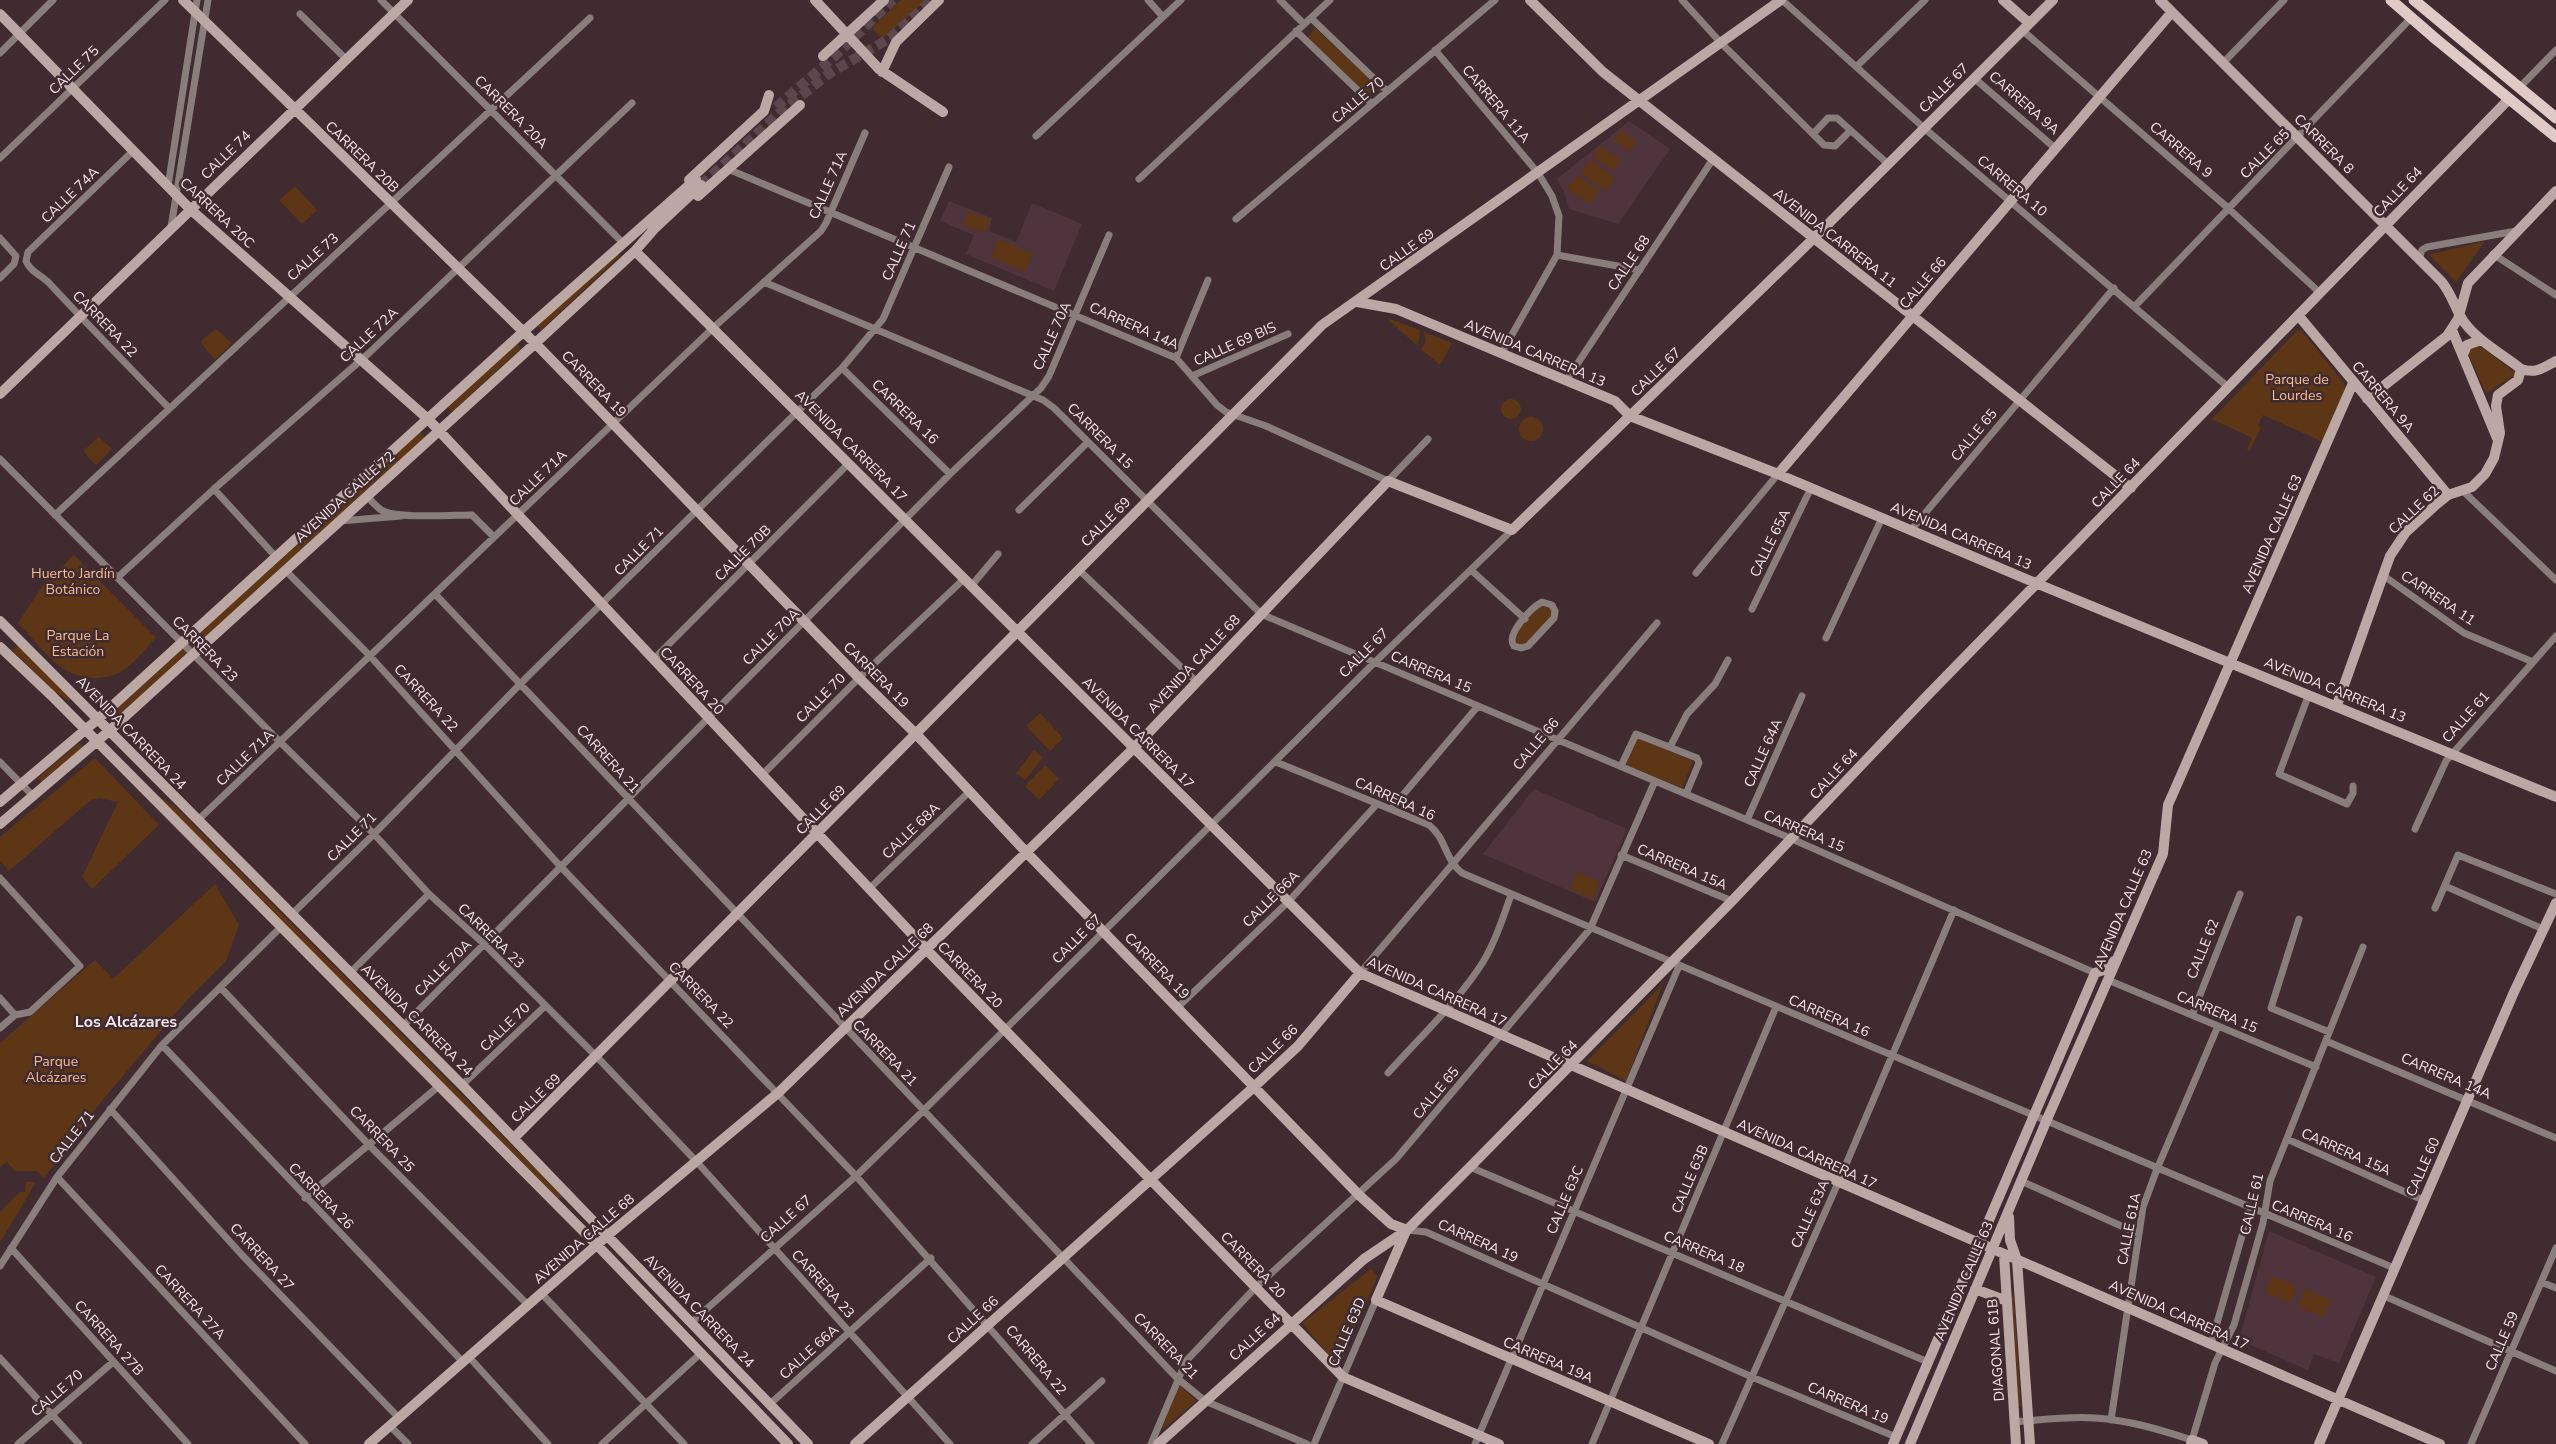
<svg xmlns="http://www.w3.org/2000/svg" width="2556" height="1444" viewBox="0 0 2556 1444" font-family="'Nunito Sans',sans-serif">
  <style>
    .built { fill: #4f343d }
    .green { fill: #5c3615 }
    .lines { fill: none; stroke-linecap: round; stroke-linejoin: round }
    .secondary-tunnel { stroke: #5b474d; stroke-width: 10; stroke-dasharray: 10 5; stroke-linecap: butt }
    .street { stroke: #897e7c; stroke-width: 7 }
    .secondary { stroke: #bba8a5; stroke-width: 10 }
    .primary { stroke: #e1c9c5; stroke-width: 11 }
    .labels { text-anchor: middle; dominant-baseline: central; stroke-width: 5; stroke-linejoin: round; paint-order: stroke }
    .street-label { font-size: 14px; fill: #f7e8ec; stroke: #402b31 }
    .park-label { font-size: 14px; fill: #f7bc8f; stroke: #402b31 }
    .quarter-label { font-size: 16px; font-weight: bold; fill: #f7e8ec; stroke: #402b31 }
  </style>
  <rect width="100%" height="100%" fill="#402b31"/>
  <path class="built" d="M 1629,121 L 1670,149 L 1618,224 L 1569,209 L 1565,194 L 1557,179 Z
    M 949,201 L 992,218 L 989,231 L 1016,242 L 1032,203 L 1082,224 L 1054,291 L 966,254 L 974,235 L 940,221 Z
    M 1534,789 L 1627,829 L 1595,902 L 1483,854 Z
    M 2269,1231 L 2376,1277 L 2339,1363 L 2314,1354 L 2308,1370 L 2239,1340 Z"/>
  <path class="green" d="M 901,0 L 927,0 L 882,39 L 872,28 Z
    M 1315,28 L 1377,86 L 1377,88 L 1368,95 L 1307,38 Z
    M 1621,130 L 1637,142 L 1630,152 L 1614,141 Z
    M 1600,146 L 1621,160 L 1614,171 L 1593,157 Z
    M 1590,160 L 1615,178 L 1606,191 L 1581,173 Z
    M 1577,175 L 1599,190 L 1590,204 L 1567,189 Z
    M 295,186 L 317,210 L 302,224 L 279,200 Z
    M 968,212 L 990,219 L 985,233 L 963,225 Z
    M 998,239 L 1033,254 L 1025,272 L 991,257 Z
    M 2485,241 L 2456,282 L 2429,255 Z
    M 616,252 L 620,256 L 541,330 L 537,326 Z
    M 1387,318 L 1420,330 L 1418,346 L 1398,329 L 1397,326 L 1395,327 Z
    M 216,329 L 232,343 L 215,360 L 201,343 L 203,339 Z
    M 2301,330 L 2344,383 L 2345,391 L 2323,442 L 2263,415 L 2258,426 L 2261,427 L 2250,451 L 2247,449 L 2252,438 L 2212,419 L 2297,331 Z
    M 1424,332 L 1452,343 L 1440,365 L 1421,349 L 1426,342 Z
    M 517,343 L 521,348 L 452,412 L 448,407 Z
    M 2479,345 L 2517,374 L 2486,393 L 2468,353 L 2469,346 Z
    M1501 409a10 10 0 1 1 20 0a10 10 0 1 1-20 0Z
    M1519 429a12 12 0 1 1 24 0a12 12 0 1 1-24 0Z
    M 420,432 L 425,437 L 112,723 L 107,718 Z
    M 99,437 L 112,449 L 96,465 L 86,455 L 84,450 Z
    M 74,555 L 156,638 C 146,648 137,660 126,668 C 110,682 81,680 64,669 C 47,658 32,637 18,623 L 51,573 L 54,575 Z
    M 1549,605 L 1553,614 L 1526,644 L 1518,646 L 1513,636 L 1515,633 L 1540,606 Z
    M 18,645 L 72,699 L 69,701 L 51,689 L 12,650 Z
    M 1040,713 L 1063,738 L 1050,751 L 1026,726 Z
    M 1637,738 L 1693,761 L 1682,788 L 1626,765 Z
    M 79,743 L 83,748 L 42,783 L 38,778 Z
    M 1034,750 L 1043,758 L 1025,780 L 1016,773 Z
    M 95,758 L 159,825 L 92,889 L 82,877 L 118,802 L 99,798 L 91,800 L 9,871 L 0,861 L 0,837 Z
    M 1045,765 L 1059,779 L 1039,800 L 1025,786 Z
    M 154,793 L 177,808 L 562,1196 L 558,1199 Z
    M 1577,872 L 1600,882 L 1593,899 L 1570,889 Z
    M 215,884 L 239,925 L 226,961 L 187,1000 L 101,1102 L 44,1178 L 37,1171 L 15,1171 L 7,1162 L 0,1167 L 0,1043 L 95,960 L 113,979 Z
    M 1663,984 L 1626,1081 L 1587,1061 Z
    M 26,1182 L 36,1182 L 0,1243 L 0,1212 L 20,1192 L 25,1192 Z
    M 1371,1269 L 1378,1276 L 1338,1366 L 1302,1323 Z
    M 2272,1276 L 2297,1286 L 2291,1303 L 2265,1293 Z
    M 2305,1289 L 2331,1300 L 2324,1317 L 2298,1307 Z
    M 2014,1296 L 2021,1406 L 2018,1406 L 2011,1297 Z
    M 1179,1384 L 1196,1401 L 1162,1430 Z"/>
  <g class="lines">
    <path class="secondary-tunnel" d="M 776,107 L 834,57 L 893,0
      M 701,185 L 779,113 L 830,73 L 890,38 L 932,0"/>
    <path class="street" d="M 381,0 L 623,243
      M 1148,0 L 1163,17
      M 1280,0 L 1304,24
      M 1682,0 L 1721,43 L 1824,145 L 1835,146 L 1850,131
      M 1782,0 L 1924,128 L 2228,387
      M 300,14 L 346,59
      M 1311,18 L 1387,91
      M 2022,30 L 2228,208 L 2320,293
      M 1296,31 L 1372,104
      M 1435,50 L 1538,173 L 1552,196 L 1559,216 L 1557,255 L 1501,354
      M 0,53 L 53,0
      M 2223,63 L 2284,0
      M 1857,66 L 1925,0
      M 1974,78 L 2056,149
      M 2519,88 L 2556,50
      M 1813,134 L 1828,118 L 1837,118 L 1888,164
      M 1036,136 L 1181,0
      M 133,151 L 28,252 L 26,261 C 31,273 42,275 50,284 C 89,326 129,367 169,408
      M 0,158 L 165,0
      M 728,169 L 1176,358 L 1217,405 L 1226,412 L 1266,426 L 1388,481 L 1428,439
      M 1139,179 L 1330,0
      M 168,186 L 197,0
      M 1236,219 L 1495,0
      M 171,227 L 208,0
      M 0,238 L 16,256 L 14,264 L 0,278
      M 2493,254 L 2556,295
      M 1557,255 L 1640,270
      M 2419,259 L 2422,250 L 2427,247 L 2516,231
      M 764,282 L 1043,400 L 1054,408 L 1261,614 L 1792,839 L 2095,973
      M 2135,306 L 2411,18
      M 1176,358 L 1208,280
      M 842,368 L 950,474
      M 1192,376 L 1288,334
      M 1566,381 L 1713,159
      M 0,459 L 280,742 L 374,834 L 429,894 L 484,944 L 597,1057 L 696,1161 L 950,1444
      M 214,489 L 276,557
      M 2463,491 L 2556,580
      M 367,496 C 371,501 376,506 381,510 C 395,519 453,515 472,515 L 494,537
      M 1019,510 L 1088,442
      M 55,515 L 590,18
      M 340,521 L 401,516
      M 1911,530 L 2114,288
      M 285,570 L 370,656 L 561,867 L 856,1176 L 1091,1444
      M 1079,570 L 1197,682
      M 1471,570 L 1525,619
      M 1696,573 L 1778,474
      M 2384,576 L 2464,633 L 2533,662
      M 117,578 L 214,489 L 369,353 L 632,103
      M 972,585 L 998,554
      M 435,594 L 1177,1378 L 1205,1401 L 1307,1444
      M 1542,602 L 1552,605 L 1555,611 L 1554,618 L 1528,646 L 1521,648 L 1514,646 C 1505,635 1531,608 1542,602 Z
      M 1752,609 L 1811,488
      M 1826,638 L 1882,518
      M 653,660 L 849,463
      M 2309,694 L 2279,774 L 2347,804 L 2353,793 L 2353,786
      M 1670,747 L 1687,714 L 1715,684 L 1728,660
      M 0,762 L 33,796
      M 1276,762 L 1429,825 C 1446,838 1445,860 1462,873 L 2394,1268
      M 1621,766 L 1636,734 L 1697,758 L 1699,763 L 1686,794
      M 762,775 L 859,678 L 965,578
      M 1391,809 L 1478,706
      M 198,820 L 713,328 L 821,231 L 826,223 L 865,133
      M 1747,820 L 1802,696
      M 2415,829 L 2446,761 L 2556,636
      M 1621,855 L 1732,901
      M 0,878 L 80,966 L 30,1012 L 15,1015 L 0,1028
      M 2445,886 L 2543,929
      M 869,889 L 970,791
      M 2435,908 L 2458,855 L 2556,894
      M 292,914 L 374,834 L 528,676 L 842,368 L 883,319 L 949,167
      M 2299,919 L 2271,1008 L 2329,1032
      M 350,973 L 429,894
      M 1360,973 L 1657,623
      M 2108,980 L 2316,1067
      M 221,988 L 368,1144 L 528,1305
      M 0,998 L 15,1015
      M 1178,1007 L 1288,902 L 1377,804
      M 2192,1015 L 2240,894
      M 403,1026 L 950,474 L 1041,388 L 1049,376 L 1109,235
      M 2326,1041 L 2556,1138
      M 162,1045 L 463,1362
      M 1388,1073 C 1420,1037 1457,1003 1483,962 C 1495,942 1503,918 1511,895
      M 462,1085 L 544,1007
      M 110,1109 L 242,1255 L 399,1418
      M 2287,1139 L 2423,1200
      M 1470,1167 L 1928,1362
      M 57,1177 L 305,1444
      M 2021,1181 L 2139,1234
      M 305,1198 L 439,1086
      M 1407,1230 L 1426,1232 L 1752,1377 L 1896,1437
      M 11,1248 L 188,1444
      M 0,1266 L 57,1177 L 162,1045 L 281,927
      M 2541,1282 L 2556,1288
      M 541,1293 L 684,1444
      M 2382,1295 L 2556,1371
      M 692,1322 L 856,1176 L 923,1111 L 1375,662 L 1512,530
      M 2211,1344 L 2250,1208
      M 469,1357 L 548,1444
      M 0,1358 L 79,1444
      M 770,1404 L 931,1258
      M 2111,1420 L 2143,1207 L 2157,1169 L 2218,1026
      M 2015,1422 C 2041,1420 2069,1416 2095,1418 C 2129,1420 2161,1430 2192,1440 L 2215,1363 L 2234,1325 L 2263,1223 L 2270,1181 L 2363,947
      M 390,1426 L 408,1444
      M 18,1444 L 113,1362
      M 602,1444 L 701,1353
      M 1032,1444 L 1102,1381
      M 1151,1444 L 1186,1361 L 1256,1287 L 1396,1159 L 1590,929 L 1655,781
      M 1314,1444 L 1376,1300
      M 1475,1444 L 1679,966
      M 1592,1444 L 1776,1007
      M 1722,1444 L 1838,1183 L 1954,910
      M 2471,1444 L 2556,1248"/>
    <path class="secondary" d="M 183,0 L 535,343 L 859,678 L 917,735 L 1026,852 L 1359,1195 L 1391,1224 L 1407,1230
      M 815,0 L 879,69 L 943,112
      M 1530,0 L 1603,72 L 2131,488
      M 2003,0 L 2029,23
      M 2160,0 L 2441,281 C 2452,294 2455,309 2464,322 C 2478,341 2502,354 2521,369 C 2536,374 2543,368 2556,361
      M 0,14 L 190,209 L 428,419 L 926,949 L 1343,1377 L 1499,1444
      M 823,56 L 884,0
      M 882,72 L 896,42 L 939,0
      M 689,180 L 764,111 L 769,95
      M 698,196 L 800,105
      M 635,251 L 1360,973 L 2440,1444
      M 1357,302 L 1396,309 L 1615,401 L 1630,416 L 1778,474 L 2038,584 L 2556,797
      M 2298,315 L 2448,495
      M 2452,330 L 2497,438
      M 2463,355 L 2467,345 L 2481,340
      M 0,394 L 408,0
      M 2367,399 L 2447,336 L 2458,319 L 2468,283 L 2556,191
      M 1778,474 L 2172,12
      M 0,621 L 462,1085 L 808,1444
      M 0,647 L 52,696 L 597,1245 L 788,1444
      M 2337,705 L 2390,556 L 2406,532 L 2438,503 L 2448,495 L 2472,487 L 2485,474 L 2494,458 L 2500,433 L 2496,406 L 2498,395 L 2518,380 L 2521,369
      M 0,802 L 98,719 L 523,332 L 696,179
      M 0,824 L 109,731 L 529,349 L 635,251 L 655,228 L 701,185
      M 514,1138 L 1322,325 L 1781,0
      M 2009,1217 L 2010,1240 L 2017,1260 L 2030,1444
      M 1406,1231 L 1376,1300 L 1709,1444
      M 2004,1255 L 2016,1444
      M 1975,1289 L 2007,1301
      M 369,1444 L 608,1235 L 778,1093 L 1134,748 L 1388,481 L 1512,530 L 1813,239 L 2053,0
      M 855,1444 L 1255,1086 L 1298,1046 L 1360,973
      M 1158,1444 L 1364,1259 L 1407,1230 L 1470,1167 L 1732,901 L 1925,698 L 2509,99
      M 1893,1444 L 2095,973 L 2109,968 L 2114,961
      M 1910,1444 L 2048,1117 L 2163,854 L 2168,805 L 2353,383
      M 2191,1444 L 2192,1440 L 2203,1444
      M 2319,1444 L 2514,992 L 2556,903"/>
    <path class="primary" d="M 2391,0 L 2437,40 L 2556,137
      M 2414,0 L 2556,118"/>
  </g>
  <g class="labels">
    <g class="street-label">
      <text transform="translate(74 70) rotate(-44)">CALLE 75</text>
      <text transform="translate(1944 88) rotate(-45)">CALLE 67</text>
      <text transform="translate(1358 100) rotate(-40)">CALLE 70</text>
      <text transform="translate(2024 103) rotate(41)">CARRERA 9A</text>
      <text transform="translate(1496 104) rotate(50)">CARRERA 11A</text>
      <text transform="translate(511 112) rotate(45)">CARRERA 20A</text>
      <text transform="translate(2324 144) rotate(45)">CARRERA 8</text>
      <text transform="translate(2181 150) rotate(41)">CARRERA 9</text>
      <text transform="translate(2265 154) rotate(-45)">CALLE 65</text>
      <text transform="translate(226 155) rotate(-44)">CALLE 74</text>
      <text transform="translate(362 157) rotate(44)">CARRERA 20B</text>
      <text transform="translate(828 185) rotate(-66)">CALLE 71A</text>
      <text transform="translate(2012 186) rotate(40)">CARRERA 10</text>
      <text transform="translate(2398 192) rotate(-46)">CALLE 64</text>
      <text transform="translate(70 195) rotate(-44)">CALLE 74A</text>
      <text transform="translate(217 213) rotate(43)">CARRERA 20C</text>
      <text transform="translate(1835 238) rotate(38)">AVENIDA CARRERA 11</text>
      <text transform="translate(1407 250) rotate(-35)">CALLE 69</text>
      <text transform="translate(899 251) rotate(-66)">CALLE 71</text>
      <text transform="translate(313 257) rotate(-42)">CALLE 73</text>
      <text transform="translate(1629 263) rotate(-56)">CALLE 68</text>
      <text transform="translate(1923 283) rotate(-49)">CALLE 66</text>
      <text transform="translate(105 324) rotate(46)">CARRERA 22</text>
      <text transform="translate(1134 326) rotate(24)">CARRERA 14A</text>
      <text transform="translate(369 335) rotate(-43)">CALLE 72A</text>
      <text transform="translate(1052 336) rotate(-66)">CALLE 70A</text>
      <text transform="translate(1235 344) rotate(-24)">CALLE 69 BIS</text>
      <text transform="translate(1535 353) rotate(23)">AVENIDA CARRERA 13</text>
      <text transform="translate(1656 372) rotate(-44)">CALLE 67</text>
      <text transform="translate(594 384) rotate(46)">CARRERA 19</text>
      <text transform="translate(2383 397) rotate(50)">CARRERA 9A</text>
      <text transform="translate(905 412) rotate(44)">CARRERA 16</text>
      <text transform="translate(1974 435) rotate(-50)">CALLE 65</text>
      <text transform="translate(1100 436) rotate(45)">CARRERA 15</text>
      <text transform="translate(851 446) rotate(45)">AVENIDA CARRERA 17</text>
      <text transform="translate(538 478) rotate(-44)">CALLE 71A</text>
      <text transform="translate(2116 483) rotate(-46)">CALLE 64</text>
      <text transform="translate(345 497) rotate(-42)">AVENIDA CALLE 72</text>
      <text transform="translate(2414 510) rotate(-43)">CALLE 62</text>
      <text transform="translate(1106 522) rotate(-45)">CALLE 69</text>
      <text transform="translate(2272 534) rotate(-66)">AVENIDA CALLE 63</text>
      <text transform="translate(1961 536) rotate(23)">AVENIDA CARRERA 13</text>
      <text transform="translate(1770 543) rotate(-64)">CALLE 65A</text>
      <text transform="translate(639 551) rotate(-45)">CALLE 71</text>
      <text transform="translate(743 553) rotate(-45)">CALLE 70B</text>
      <text transform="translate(2438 598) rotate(34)">CARRERA 11</text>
      <text transform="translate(771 637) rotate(-45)">CALLE 70A</text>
      <text transform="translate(205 649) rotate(45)">CARRERA 23</text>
      <text transform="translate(1364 653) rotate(-45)">CALLE 67</text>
      <text transform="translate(1194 664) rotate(-47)">AVENIDA CALLE 68</text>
      <text transform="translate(1431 672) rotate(23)">CARRERA 15</text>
      <text transform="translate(876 675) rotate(45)">CARRERA 19</text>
      <text transform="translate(692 681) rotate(47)">CARRERA 20</text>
      <text transform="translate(2335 690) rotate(22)">AVENIDA CARRERA 13</text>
      <text transform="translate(426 698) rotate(47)">CARRERA 22</text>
      <text transform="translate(821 698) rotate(-45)">CALLE 70</text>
      <text transform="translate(2466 717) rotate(-48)">CALLE 61</text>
      <text transform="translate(131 733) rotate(46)">AVENIDA CARRERA 24</text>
      <text transform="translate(1138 733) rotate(45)">AVENIDA CARRERA 17</text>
      <text transform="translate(1536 744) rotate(-50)">CALLE 66</text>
      <text transform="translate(1763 753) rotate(-66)">CALLE 64A</text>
      <text transform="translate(245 758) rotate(-44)">CALLE 71A</text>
      <text transform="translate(608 759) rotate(48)">CARRERA 21</text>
      <text transform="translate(1834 774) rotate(-47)">CALLE 64</text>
      <text transform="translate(1395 799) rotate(24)">CARRERA 16</text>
      <text transform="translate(821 810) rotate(-45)">CALLE 69</text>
      <text transform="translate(911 831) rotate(-44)">CALLE 68A</text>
      <text transform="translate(1804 831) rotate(23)">CARRERA 15</text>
      <text transform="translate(352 837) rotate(-45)">CALLE 71</text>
      <text transform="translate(1682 867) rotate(23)">CARRERA 15A</text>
      <text transform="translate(1271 899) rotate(-45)">CALLE 66A</text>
      <text transform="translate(2123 909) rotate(-67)">AVENIDA CALLE 63</text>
      <text transform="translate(491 936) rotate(44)">CARRERA 23</text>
      <text transform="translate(1077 939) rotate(-45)">CALLE 67</text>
      <text transform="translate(2203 949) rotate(-68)">CALLE 62</text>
      <text transform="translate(1157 966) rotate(46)">CARRERA 19</text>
      <text transform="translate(443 968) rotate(-45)">CALLE 70A</text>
      <text transform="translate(885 970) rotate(-44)">AVENIDA CALLE 68</text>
      <text transform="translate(970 975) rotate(46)">CARRERA 20</text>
      <text transform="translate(1437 992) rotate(24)">AVENIDA CARRERA 17</text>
      <text transform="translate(701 995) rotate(46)">CARRERA 22</text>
      <text transform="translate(2217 1012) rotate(23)">CARRERA 15</text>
      <text transform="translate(1829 1016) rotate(23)">CARRERA 16</text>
      <text transform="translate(417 1020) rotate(45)">AVENIDA CARRERA 24</text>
      <text transform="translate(505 1027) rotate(-44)">CALLE 70</text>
      <text transform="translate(1273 1049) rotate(-44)">CALLE 66</text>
      <text transform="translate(885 1053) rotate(46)">CARRERA 21</text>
      <text transform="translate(1553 1065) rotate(-45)">CALLE 64</text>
      <text transform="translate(2446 1076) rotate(23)">CARRERA 14A</text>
      <text transform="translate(1436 1093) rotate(-50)">CALLE 65</text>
      <text transform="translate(536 1098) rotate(-44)">CALLE 69</text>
      <text transform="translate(72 1137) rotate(-52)">CALLE 71</text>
      <text transform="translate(382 1139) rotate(46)">CARRERA 25</text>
      <text transform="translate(2346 1152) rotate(24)">CARRERA 15A</text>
      <text transform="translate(1807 1154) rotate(24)">AVENIDA CARRERA 17</text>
      <text transform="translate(2423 1167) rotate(-66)">CALLE 60</text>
      <text transform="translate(1690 1179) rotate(-67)">CALLE 63B</text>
      <text transform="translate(321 1196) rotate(46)">CARRERA 26</text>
      <text transform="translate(1565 1200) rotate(-67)">CALLE 63C</text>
      <text transform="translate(2252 1204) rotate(-77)">CALLE 61</text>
      <text transform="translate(1810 1214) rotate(-66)">CALLE 63A</text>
      <text transform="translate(786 1219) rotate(-42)">CALLE 67</text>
      <text transform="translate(2312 1221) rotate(23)">CARRERA 16</text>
      <text transform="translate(2129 1229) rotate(-79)">CALLE 61A</text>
      <text transform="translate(584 1239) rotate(-41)">AVENIDA CALLE 68</text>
      <text transform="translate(1478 1241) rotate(24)">CARRERA 19</text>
      <text transform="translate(1704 1252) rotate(23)">CARRERA 18</text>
      <text transform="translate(262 1257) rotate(47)">CARRERA 27</text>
      <text transform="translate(1253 1265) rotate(46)">CARRERA 20</text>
      <text transform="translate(1964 1281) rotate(-67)">AVENIDA CALLE 63</text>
      <text transform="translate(823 1284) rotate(48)">CARRERA 23</text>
      <text transform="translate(190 1302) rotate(47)">CARRERA 27A</text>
      <text transform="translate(699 1311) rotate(46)">AVENIDA CARRERA 24</text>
      <text transform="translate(2179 1315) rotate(24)">AVENIDA CARRERA 17</text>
      <text transform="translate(973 1320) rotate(-42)">CALLE 66</text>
      <text transform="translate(1347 1332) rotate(-67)">CALLE 63D</text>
      <text transform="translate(1255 1337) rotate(-42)">CALLE 64</text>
      <text transform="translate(109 1338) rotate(48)">CARRERA 27B</text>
      <text transform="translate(2502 1341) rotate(-67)">CALLE 59</text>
      <text transform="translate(1166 1346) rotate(46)">CARRERA 21</text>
      <text transform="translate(1996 1350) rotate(-94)">DIAGONAL 61B</text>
      <text transform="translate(809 1352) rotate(-42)">CALLE 66A</text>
      <text transform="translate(1036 1360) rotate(50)">CARRERA 22</text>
      <text transform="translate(1548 1360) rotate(23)">CARRERA 19A</text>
      <text transform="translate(57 1393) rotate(-41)">CALLE 70</text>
      <text transform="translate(1848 1403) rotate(23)">CARRERA 19</text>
    </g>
    <g class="park-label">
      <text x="2297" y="379">Parque de<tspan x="2297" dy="16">Lourdes</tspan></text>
      <text x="73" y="573">Huerto Jardín<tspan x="73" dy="16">Botánico</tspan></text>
      <text x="78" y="635">Parque La<tspan x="78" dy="16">Estación</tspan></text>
      <text x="56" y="1061">Parque<tspan x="56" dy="16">Alcázares</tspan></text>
    </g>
    <g class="quarter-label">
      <text x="126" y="1022">Los Alcázares</text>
    </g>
  </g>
</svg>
